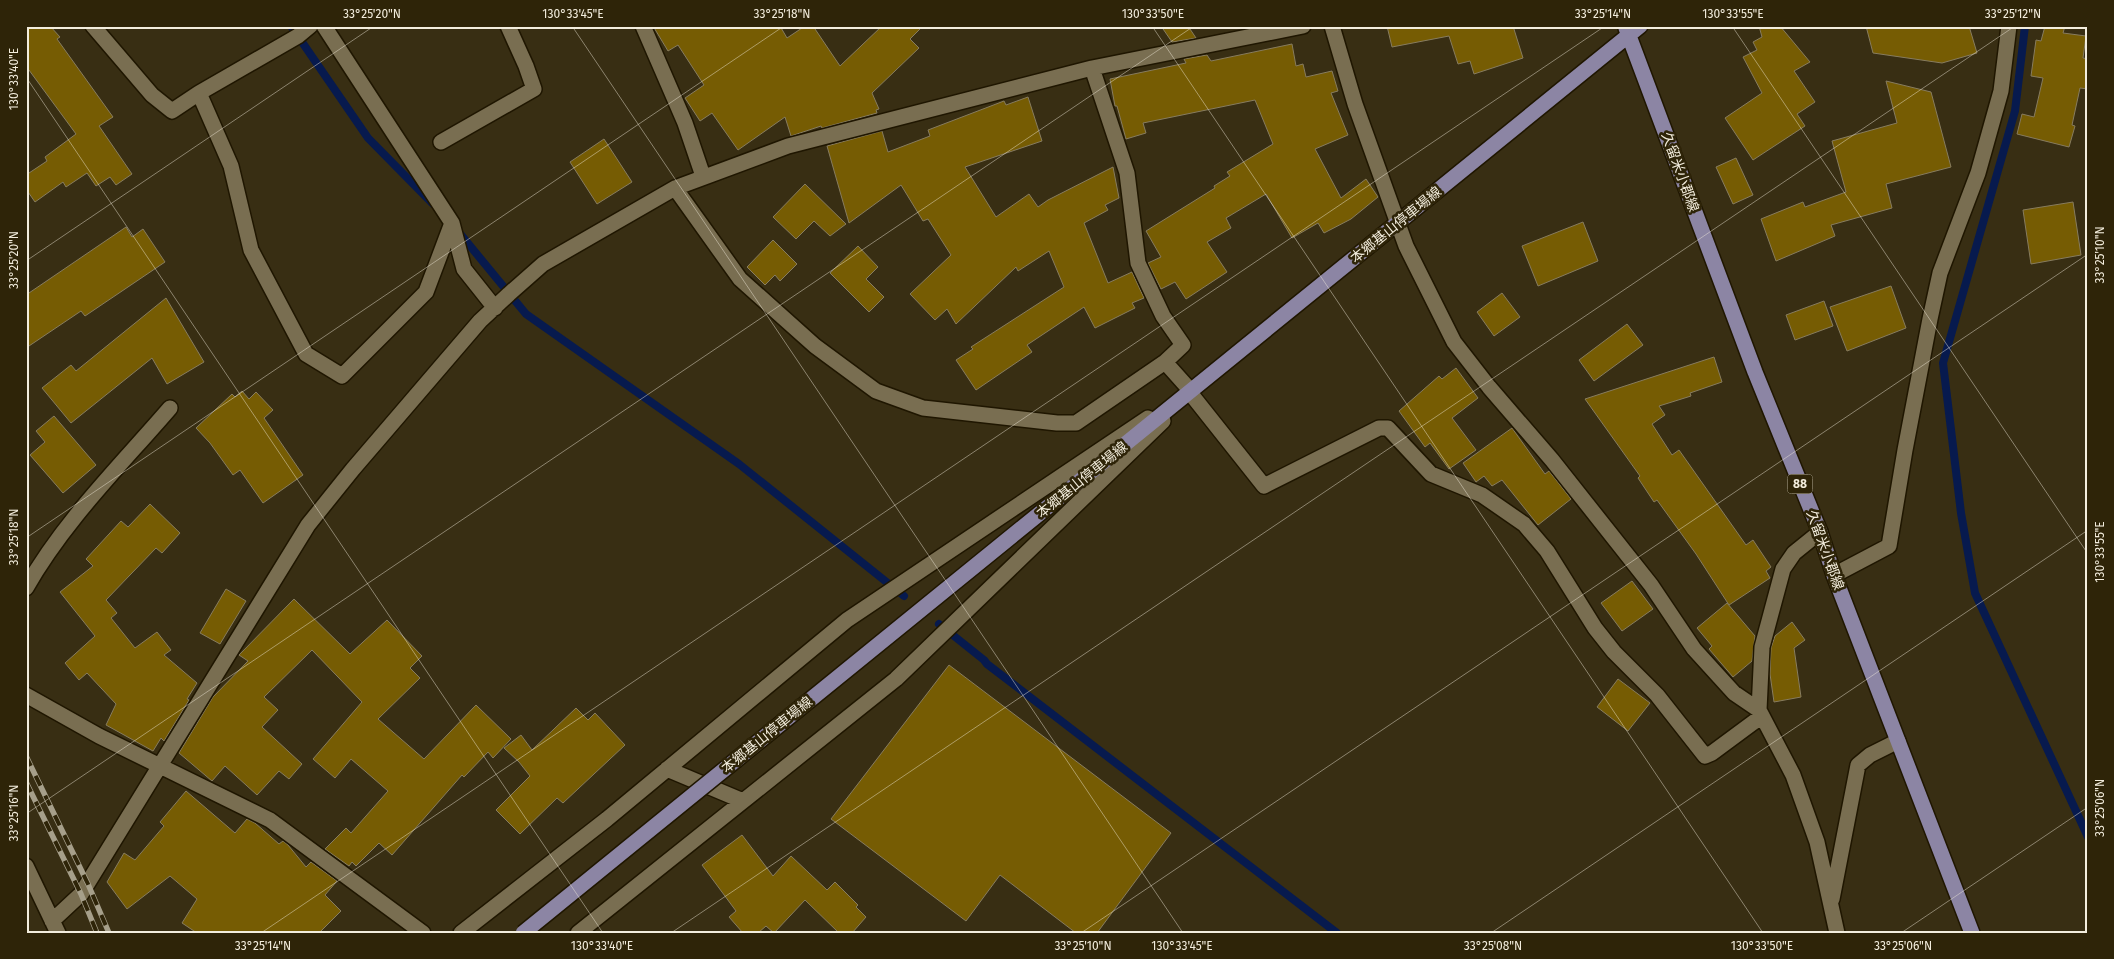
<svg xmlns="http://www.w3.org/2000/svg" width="2114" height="959" viewBox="0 0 2114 959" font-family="'Fira Sans','Noto Sans JP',sans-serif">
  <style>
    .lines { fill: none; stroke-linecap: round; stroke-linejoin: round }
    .stream { stroke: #071a4e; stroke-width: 8 }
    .building { fill: #765c03; stroke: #877c5f }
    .minor-casing { stroke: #1f1600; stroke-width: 18 }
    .major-casing { stroke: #1f1600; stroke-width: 18 }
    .minor { stroke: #796e51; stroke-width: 15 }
    .major { stroke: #8c85a4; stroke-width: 15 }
    .rail-casing { stroke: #a69f8a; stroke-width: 5.5 }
    .rail { stroke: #2e2408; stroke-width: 4; stroke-dasharray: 11; stroke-linecap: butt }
    .major-bridge-casing { stroke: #1f1600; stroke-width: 18; stroke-linecap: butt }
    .major-bridge { stroke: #8c85a4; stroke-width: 15 }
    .ticks { fill: none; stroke: #f3eddd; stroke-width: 1; stroke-opacity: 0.45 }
    .labels { text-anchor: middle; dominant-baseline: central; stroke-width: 5; stroke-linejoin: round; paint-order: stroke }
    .shield { fill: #2e2408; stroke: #b8b19d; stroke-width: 1 }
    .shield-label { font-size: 12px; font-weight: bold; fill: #f3eddd }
    .street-label { font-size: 14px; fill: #f3eddd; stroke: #2e2408 }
    .neatline { fill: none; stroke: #f3eddd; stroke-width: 2 }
    .ticks-label { font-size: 12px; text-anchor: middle; fill: #f3eddd }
  </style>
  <rect width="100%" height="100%" fill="#382e13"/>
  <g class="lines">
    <path class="stream" d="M 291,26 L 368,138 L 433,204
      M 2025,26 L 2015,111 L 1943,363 L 1961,513 L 1975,593 L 2088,837
      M 457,230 L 526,314 L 739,464 L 904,596
      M 939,624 L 984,660 L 987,664 L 1337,933"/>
  </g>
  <path class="building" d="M 26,26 L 50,26 L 60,37 L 57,39 L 113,117 L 99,126 L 132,174 L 116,185 L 110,177 L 96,186 L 87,173 L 66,187 L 63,182 L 35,202 L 26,189 L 26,175 L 47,161 L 45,157 L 76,134 L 26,66 Z
    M 653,26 L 780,26 L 787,38 L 805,26 L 813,26 L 840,66 L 882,26 L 923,26 L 910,39 L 919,48 L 872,93 L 879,109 L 876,110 L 877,113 L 822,128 L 821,126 L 791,136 L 785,117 L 738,150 L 712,113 L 700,121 L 685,98 L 704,85 L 678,45 L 668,51 Z
    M 1161,26 L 1188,26 L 1196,38 L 1172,42 Z
    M 1387,26 L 1513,26 L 1523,58 L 1474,74 L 1470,61 L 1458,64 L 1449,36 L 1392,47 Z
    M 1759,26 L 1780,26 L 1810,62 L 1794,71 L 1815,102 L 1797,114 L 1805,126 L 1753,160 L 1725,118 L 1762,93 L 1743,57 L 1757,50 L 1753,42 L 1762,37 Z
    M 1866,26 L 1969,26 L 1977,53 L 1942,63 L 1873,53 Z
    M 2045,26 L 2065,26 L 2063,33 L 2086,36 L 2083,58 L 2088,59 L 2088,89 L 2080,88 L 2072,125 L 2075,126 L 2069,147 L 2017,134 L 2022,114 L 2034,117 L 2043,78 L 2031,76 L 2036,40 L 2041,41 Z
    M 1292,44 L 1296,66 L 1303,64 L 1306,77 L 1332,71 L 1338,91 L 1331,93 L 1348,135 L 1315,149 L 1341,198 L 1366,179 L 1378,197 L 1351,219 L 1324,233 L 1318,223 L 1292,238 L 1266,194 L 1226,218 L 1231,228 L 1207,242 L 1227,272 L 1186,299 L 1175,282 L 1161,289 L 1148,263 L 1161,257 L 1146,231 L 1215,188 L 1214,186 L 1230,176 L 1227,172 L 1273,144 L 1255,100 L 1143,123 L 1146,133 L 1126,139 L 1117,106 L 1115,106 L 1110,79 L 1186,63 L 1184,59 L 1207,55 L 1211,61 Z
    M 1886,81 L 1931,92 L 1951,167 L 1886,184 L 1892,208 L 1831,225 L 1835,236 L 1776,261 L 1761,219 L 1803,202 L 1805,207 L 1846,192 L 1832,141 L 1897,123 Z
    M 1028,97 L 1042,141 L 965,167 L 996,217 L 1029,194 L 1038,207 L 1048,200 L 1113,167 L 1119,198 L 1105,205 L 1108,210 L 1084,223 L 1108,283 L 1132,272 L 1144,298 L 1132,303 L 1135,308 L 1095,328 L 1084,307 L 1027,345 L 1032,352 L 976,390 L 956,360 L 973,349 L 971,347 L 1064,287 L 1049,251 L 1018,271 L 1016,267 L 956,324 L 947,309 L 935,320 L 910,294 L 951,255 L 928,219 L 923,221 L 901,185 L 849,223 L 827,146 L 882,131 L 888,152 L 930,136 L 928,130 L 1004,101 L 1006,105 Z
    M 604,139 L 632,182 L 597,204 L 570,162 Z
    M 1736,158 L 1753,195 L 1733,204 L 1716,167 Z
    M 805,184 L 846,224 L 830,236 L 814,221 L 796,239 L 773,217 Z
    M 2073,202 L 2081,255 L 2031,264 L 2023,210 Z
    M 1583,222 L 1598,261 L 1538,286 L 1522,246 Z
    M 126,227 L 132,237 L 143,229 L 165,262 L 85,316 L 81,311 L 26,348 L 26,295 Z
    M 773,240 L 797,264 L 780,281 L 775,275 L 765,285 L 747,267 Z
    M 858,246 L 878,267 L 866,279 L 884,297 L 869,312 L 830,273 Z
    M 1891,286 L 1906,328 L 1847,351 L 1830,307 Z
    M 1502,293 L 1520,317 L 1494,336 L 1477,312 Z
    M 166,298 L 204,362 L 167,384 L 152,358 L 71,423 L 42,388 L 71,365 L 76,371 Z
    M 1824,301 L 1833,326 L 1795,340 L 1786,315 Z
    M 1627,324 L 1643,345 L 1594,381 L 1579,360 Z
    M 1714,357 L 1722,382 L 1690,393 L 1691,396 L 1659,406 L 1665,415 L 1652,424 L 1672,455 L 1679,450 L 1746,545 L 1753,540 L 1771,567 L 1766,571 L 1770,578 L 1729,605 L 1696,554 L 1657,500 L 1654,502 L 1638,478 L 1640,476 L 1585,399 Z
    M 1456,368 L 1478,398 L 1452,418 L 1476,450 L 1449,469 L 1430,443 L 1425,447 L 1399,411 L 1439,376 L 1442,379 Z
    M 242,391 L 249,399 L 256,392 L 273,410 L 264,418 L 303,475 L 263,503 L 240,470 L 233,475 L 210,443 L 196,428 L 232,394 L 235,397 Z
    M 54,416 L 96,465 L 63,493 L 30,455 L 45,442 L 36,431 Z
    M 1512,428 L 1545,474 L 1549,471 L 1571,499 L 1538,525 L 1502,480 L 1492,486 L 1484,476 L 1476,482 L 1463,463 Z
    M 150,504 L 180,533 L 162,553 L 156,548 L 106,600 L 117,613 L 111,618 L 135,648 L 157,632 L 171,650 L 164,655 L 197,683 L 187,699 L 189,700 L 164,741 L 161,738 L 153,751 L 106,725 L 116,704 L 87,673 L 79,680 L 65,663 L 95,636 L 60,592 L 93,566 L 86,559 L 121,521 L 128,527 Z
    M 1632,581 L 1653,609 L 1622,631 L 1601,603 Z
    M 226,589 L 246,601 L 220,644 L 200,633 Z
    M 294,599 L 350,654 L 387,620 L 422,656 L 410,668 L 420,678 L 378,719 L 424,759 L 476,705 L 511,739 L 493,758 L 488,752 L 464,777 L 462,775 L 392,855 L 379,843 L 356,866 L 352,862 L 349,866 L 325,849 L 346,828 L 351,833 L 388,791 L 351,759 L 335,778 L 313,759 L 362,702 L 312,650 L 264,697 L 278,710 L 262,727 L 302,764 L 289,779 L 279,771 L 257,795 L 225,766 L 212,781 L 179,753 L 213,697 L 248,661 L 239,655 Z
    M 1727,603 L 1755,636 L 1752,661 L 1733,677 L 1709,649 L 1712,646 L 1697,628 Z
    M 1792,622 L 1805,640 L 1794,648 L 1801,697 L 1774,702 L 1770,674 L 1771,648 L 1775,636 Z
    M 949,665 L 1171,833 L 1097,933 L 1076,933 L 1000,875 L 966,921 L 831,819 Z
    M 1618,679 L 1650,703 L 1628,731 L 1597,707 Z
    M 576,708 L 588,720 L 595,713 L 625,745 L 563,803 L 557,798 L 520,834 L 496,810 L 530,776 L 519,762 L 504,748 L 521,735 L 532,750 Z
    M 186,791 L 235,833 L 247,819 L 255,823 L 279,844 L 283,841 L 288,845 L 306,867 L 311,862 L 337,881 L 325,895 L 341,911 L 319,933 L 197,933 L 182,923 L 197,899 L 170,876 L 127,909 L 107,882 L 124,853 L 135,860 L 164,826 L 160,822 Z
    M 742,835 L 773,876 L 791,856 L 827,890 L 835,882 L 858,905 L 856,907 L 866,917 L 852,933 L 839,933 L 805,900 L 774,933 L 766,926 L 758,933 L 743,933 L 729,917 L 736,911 L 702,865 Z"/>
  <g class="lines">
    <g class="minor-casing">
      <path id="minor" d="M 93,26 L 152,95 L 172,111 L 199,93 L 231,166 L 251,250 L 306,354 L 342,376 L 426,292 L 452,223 L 464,269 L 495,308
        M 324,26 L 452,223
        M 643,26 L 685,123 L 703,176
        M 1332,26 L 1355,104 L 1406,246 L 1454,342 L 1489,387 L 1552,460 L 1651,585 L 1694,649 L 1734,693 L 1759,710 L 1793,775 L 1817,842 L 1837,933
        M 1092,68 L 1127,173 L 1138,263 L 1163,316 L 1183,345 L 1165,362
        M 199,93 L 298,36 L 310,26
        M 441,142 L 534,89 L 526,66 L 508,26
        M 675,188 L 740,279 L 815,346 L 876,391 L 923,408 L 1057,423 L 1076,423 L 1165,362 L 1190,390
        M 1191,394 L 1264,486 L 1379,428 L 1388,428 L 1431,474 L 1482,495 L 1524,524 L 1547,551 L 1595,628 L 1614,652 L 1657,695 L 1705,756 L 1712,753 L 1762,716
        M 1834,575 L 1889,546 L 1905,450 L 1930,319 L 1940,273 L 1978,173 L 2001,91 L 2009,26
        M 26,588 C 64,521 120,466 170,408
        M 26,695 L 99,736 L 270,820 L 423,933
        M 1759,710 L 1762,647 L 1783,569 L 1794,553 L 1820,532
        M 667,769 L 743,801
        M 26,866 L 58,933
        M 1832,899 L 1858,765 L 1870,755 L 1898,741
        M 52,921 L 81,894 L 308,525 L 353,469 L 480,321 L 509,294 L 543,264 L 675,188 L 788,146 L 1092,68 L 1303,26
        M 461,933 L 607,819 L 847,620 L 1148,418
        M 578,933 L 896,679 L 1163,421"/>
    </g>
    <g class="major-casing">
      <path id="major" d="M 1626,28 L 1755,372 L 1820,532 L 1834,575 L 1972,933
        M 736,760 L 1640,26"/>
    </g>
    <use href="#minor" class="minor"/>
    <use href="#major" class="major"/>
    <g class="rail-casing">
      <path id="rail" d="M 26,756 L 88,884 L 109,933
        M 26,782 L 81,894 L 97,933"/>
    </g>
    <use href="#rail" class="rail"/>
    <g class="major-bridge-casing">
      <path id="major-bridge" d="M 523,933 L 736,760"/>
    </g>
    <use href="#major-bridge" class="major-bridge"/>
  </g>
  <path class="ticks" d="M 572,26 L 1183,933M 1152,26 L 1763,933M 1732,26 L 2088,554M 26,77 L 603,933M 26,261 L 374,26M 26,538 L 784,26M 26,814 L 1194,26M 261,933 L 1605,26M 671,933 L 2015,26M 1081,933 L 2088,254M 1491,933 L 2088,530M 1901,933 L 2088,807"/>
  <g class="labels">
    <rect class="shield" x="1787.5" y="474.5" width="25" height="19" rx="4"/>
    <g class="shield-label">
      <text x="1800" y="484">88</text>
    </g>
    <g class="street-label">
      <text transform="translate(1680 172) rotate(70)">久留米小郡線</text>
      <text transform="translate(1396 225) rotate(-39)">本郷基山停車場線</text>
      <text transform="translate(1082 480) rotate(-39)">本郷基山停車場線</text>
      <text transform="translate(1825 550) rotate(70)">久留米小郡線</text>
      <text transform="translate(767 735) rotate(-39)">本郷基山停車場線</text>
    </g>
  </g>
  <rect width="2114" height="959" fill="none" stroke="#2e2408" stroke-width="55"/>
  <rect x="28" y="28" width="2058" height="904" class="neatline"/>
  <g class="ticks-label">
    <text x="372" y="18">33°25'20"N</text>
    <text x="573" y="18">130°33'45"E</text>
    <text x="782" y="18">33°25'18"N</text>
    <text x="1153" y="18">130°33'50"E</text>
    <text x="1603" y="18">33°25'14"N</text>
    <text x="1733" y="18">130°33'55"E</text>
    <text x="2013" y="18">33°25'12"N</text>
    <text transform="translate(14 79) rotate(-90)" y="4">130°33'40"E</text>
    <text transform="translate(2100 255) rotate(-90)" y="4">33°25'10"N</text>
    <text transform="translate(14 260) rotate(-90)" y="4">33°25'20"N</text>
    <text transform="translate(14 537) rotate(-90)" y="4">33°25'18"N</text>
    <text transform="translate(2100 552) rotate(-90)" y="4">130°33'55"E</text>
    <text transform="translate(2100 808) rotate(-90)" y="4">33°25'06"N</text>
    <text transform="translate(14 813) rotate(-90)" y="4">33°25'16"N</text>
    <text x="263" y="950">33°25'14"N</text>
    <text x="602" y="950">130°33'40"E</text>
    <text x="1083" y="950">33°25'10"N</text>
    <text x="1182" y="950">130°33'45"E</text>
    <text x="1493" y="950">33°25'08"N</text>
    <text x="1762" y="950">130°33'50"E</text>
    <text x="1903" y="950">33°25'06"N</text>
  </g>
</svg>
